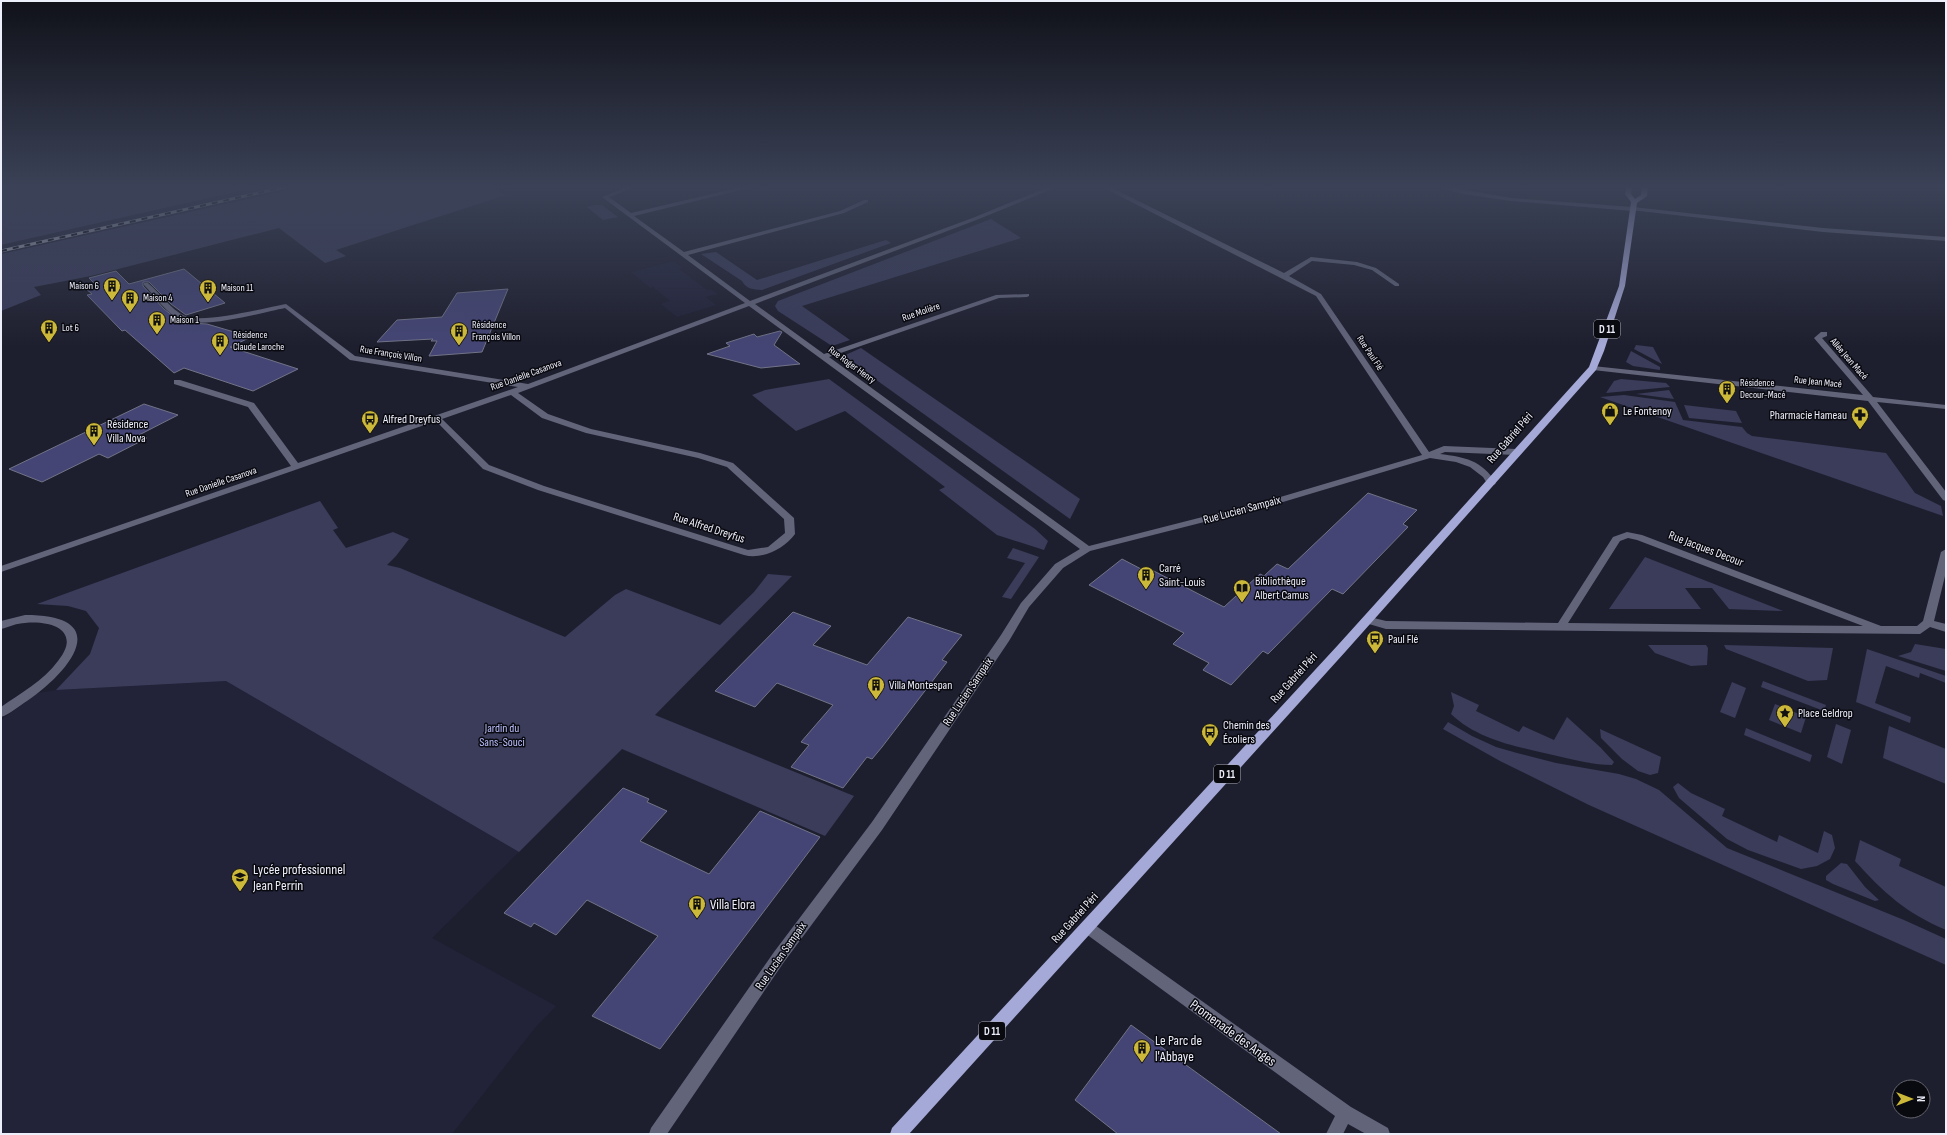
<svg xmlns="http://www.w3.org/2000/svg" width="1947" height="1135" viewBox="0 0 1947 1135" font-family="'Sofia Sans Condensed',sans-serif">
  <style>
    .built { fill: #222339 }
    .green { fill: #3a3c5a }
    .building { fill: #444574; stroke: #717387 }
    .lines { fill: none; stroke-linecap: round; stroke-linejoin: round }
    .minor { fill: #62647a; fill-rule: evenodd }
    .tertiary { fill: #62647a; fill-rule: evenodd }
    .primary { fill: #a5a9d7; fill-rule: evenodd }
    .rail-casing { stroke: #a8aab6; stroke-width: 3 }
    .rail { stroke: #090910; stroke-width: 2; stroke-dasharray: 6; stroke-linecap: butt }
    .labels { text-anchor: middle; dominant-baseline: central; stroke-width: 3; stroke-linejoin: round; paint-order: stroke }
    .far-poi-label { font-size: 10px; fill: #eceef9; stroke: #090910; text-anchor: start }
    .far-street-label { font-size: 10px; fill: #eceef9; stroke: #090910 }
    .shield { fill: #090910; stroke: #a8a9b3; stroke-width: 1 }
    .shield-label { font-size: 11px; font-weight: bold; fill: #eceef9 }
    .poi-label { font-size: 12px; fill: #eceef9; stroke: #090910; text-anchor: start }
    .street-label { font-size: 12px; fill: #eceef9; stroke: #090910 }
    .park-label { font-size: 12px; fill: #bdc1ff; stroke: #090910 }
    .near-poi-label { font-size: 14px; fill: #eceef9; stroke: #090910; text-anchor: start }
    .near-street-label { font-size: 14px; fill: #eceef9; stroke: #090910 }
  </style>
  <rect width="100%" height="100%" fill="#1e1f2e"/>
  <path class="built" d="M 257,187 L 301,187 L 1,254 L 1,245 Z
    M 674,261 L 683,268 L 680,269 L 707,290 L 711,289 L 718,294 L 706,297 L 716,305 L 677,317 L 661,304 L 670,301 L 653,287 L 650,288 L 631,272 Z
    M 226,681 L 519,852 L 432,938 L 556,1006 L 534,1029 L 452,1134 L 1,1134 L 1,720 L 38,693 L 56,690 Z"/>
  <path class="green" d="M 1,187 L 257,187 L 1,245 Z
    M 301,187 L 488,187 L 506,195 L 336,250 L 346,256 L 325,263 L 279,228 L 91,276 L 34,287 L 41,295 L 1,311 L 1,254 Z
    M 595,205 L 602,205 L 618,217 L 603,220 L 587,207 Z
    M 991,219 L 1021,238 L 802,306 L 850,340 L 832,346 L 778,311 L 775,306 L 778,301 Z
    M 886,240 L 891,243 L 762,290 C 753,289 747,290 742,281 L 701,254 L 716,252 L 757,280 Z
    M 1636,345 L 1653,347 L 1662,364 L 1634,349 Z
    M 861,348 L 1080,499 L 1070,519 L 843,356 Z
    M 1631,351 L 1660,367 L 1660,370 L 1633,366 L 1626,362 Z
    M 829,379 L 1035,529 L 1048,541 L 1044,550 L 997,535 L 939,490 L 945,487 L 845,411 L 796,431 L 752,395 L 765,390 Z
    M 1621,379 L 1666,383 L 1670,387 L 1606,393 L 1614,381 Z
    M 1669,390 L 1674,399 L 1636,394 Z
    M 1624,395 L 1675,402 L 1683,420 L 1742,427 L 1747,433 L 1752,436 L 1886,453 L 1915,493 L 1941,506 L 1943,516 L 1600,397 Z
    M 1684,405 L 1736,411 L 1742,423 L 1689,418 Z
    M 320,501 L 338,528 L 333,530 L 346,548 L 393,532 L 409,539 L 396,556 L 387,565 L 400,568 L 565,637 L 615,595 L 626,589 L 720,625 L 754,592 L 768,574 L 792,576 L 655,715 L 854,796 L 825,836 L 622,749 L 519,852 L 226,681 L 56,690 L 90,654 L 99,628 L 86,611 L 68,606 L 37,604 Z
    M 1013,548 L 1039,557 L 1011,599 L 1002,597 L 1025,563 L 1007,558 Z
    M 1645,557 L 1783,611 L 1729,609 L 1712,588 L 1685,588 L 1701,609 L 1609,609 Z
    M 1915,644 L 1946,649 L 1946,671 L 1898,656 L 1911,652 Z
    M 1648,645 L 1706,645 L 1708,648 L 1707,665 L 1691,666 L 1655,653 Z
    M 1724,645 L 1833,648 L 1827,680 L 1808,681 L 1726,649 Z
    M 1867,649 L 1946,676 L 1946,683 L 1920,673 L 1919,678 L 1886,666 L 1875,703 L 1911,717 L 1910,723 L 1856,702 Z
    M 1763,681 L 1826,705 L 1824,711 L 1761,687 Z
    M 1732,682 L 1746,688 L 1735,718 L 1720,712 Z
    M 1451,692 L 1479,705 L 1476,711 L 1519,732 L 1523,726 L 1554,740 L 1567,717 L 1600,747 L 1614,762 L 1612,765 C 1592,765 1572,759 1553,755 C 1518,747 1478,740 1451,714 L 1454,706 Z
    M 1775,704 L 1806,717 L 1801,733 L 1769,720 Z
    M 1448,722 L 1472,736 L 1496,747 L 1517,753 L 1556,763 L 1619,774 L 1636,779 L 1659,790 L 1727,848 L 1904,920 L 1946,939 L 1946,965 L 1589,805 L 1500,761 L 1443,729 Z
    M 1836,724 L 1851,730 L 1842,764 L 1827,757 Z
    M 1889,726 L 1946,749 L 1946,784 L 1883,758 Z
    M 1746,728 L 1812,755 L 1810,762 L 1744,735 Z
    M 1600,729 L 1661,757 L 1658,773 L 1650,775 L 1638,771 L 1622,759 L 1601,738 Z
    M 1678,783 L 1691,793 L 1725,809 L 1722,816 L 1777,842 L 1779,835 L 1818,853 L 1824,831 L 1832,835 L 1835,848 L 1830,859 L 1817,866 L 1801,869 L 1748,850 L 1727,839 L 1679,798 L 1673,787 Z
    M 1860,840 L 1901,859 L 1899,866 L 1946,887 L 1946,930 C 1906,913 1884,893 1855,861 Z
    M 1841,863 L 1847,864 L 1865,887 L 1879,900 L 1875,901 L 1833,884 L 1826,880 L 1826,876 Z"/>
  <path class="building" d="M 184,269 L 225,303 L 186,315 L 171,304 L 149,282 L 143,282 L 143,286 L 164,309 L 178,320 L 189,323 L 207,324 L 251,337 L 230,347 L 298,369 L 253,391 L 184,368 L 174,373 L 125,330 L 122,331 L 87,295 L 92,294 L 85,288 L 96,285 L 89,278 L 116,271 L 129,284 Z
    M 508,289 L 482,352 L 429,356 L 437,341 L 431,341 L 433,339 L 377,342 L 397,320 L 442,317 L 457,293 Z
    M 780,331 L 782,332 L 774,345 L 800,364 L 761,368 L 707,354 L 730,346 L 726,343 L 754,334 L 757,337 Z
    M 144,404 L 178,415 L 139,435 L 147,438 L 108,458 L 99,454 L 42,482 L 9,469 Z
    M 1368,493 L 1417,510 L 1403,524 L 1408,527 L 1343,594 L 1332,589 L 1268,654 L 1263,651 L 1231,685 L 1203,670 L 1209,663 L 1173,644 L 1184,633 L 1089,585 L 1122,559 L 1143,570 L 1146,567 L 1224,607 L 1260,574 L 1264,576 L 1277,564 L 1288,569 Z
    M 793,612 L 831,626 L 813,645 L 867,665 L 908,617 L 962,635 L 942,660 L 947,662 L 882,747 L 872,759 L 867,757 L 843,788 L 791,767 L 809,745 L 801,742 L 833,705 L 777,683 L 755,707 L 715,691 Z
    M 623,788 L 649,799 L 647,802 L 667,811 L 640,841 L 709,874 L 760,811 L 820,837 L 660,1049 L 592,1016 L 658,936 L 587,900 L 556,935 L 534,923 L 531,927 L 504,913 Z
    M 1131,1025 L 1281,1134 L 1118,1134 L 1075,1100 Z"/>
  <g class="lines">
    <path class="minor" d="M 627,187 L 636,187 L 609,197 L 631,213 L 741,187 L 753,187 L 634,216 L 684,252 L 840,211 L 864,200 L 868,200 L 868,202 L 844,213 L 688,255 L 750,301 L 975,217 L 1048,187 L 1057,187 L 979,219 L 755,304 L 824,354 L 996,295 L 1029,294 L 1029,296 L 1027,297 L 999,298 L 829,357 L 1089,546 L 1277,498 L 1422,455 L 1316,296 L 1102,187 L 1110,187 L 1284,273 L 1311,257 L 1357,262 L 1376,268 L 1399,284 L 1399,286 L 1395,286 L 1372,270 L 1354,265 L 1312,261 L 1289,276 L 1321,294 L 1429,452 L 1444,446 L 1516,449 L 1520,452 L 1516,455 L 1445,452 L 1440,454 C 1464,457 1482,460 1496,483 L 1494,485 L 1488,485 L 1483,477 L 1470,467 L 1456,462 L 1430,458 L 1283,502 L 1090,551 L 1063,568 L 1029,607 L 1009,641 L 882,830 L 784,962 L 667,1134 L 649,1134 L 651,1128 L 774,952 L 872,822 L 1001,635 L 1021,603 L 1055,564 L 1080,549 L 749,306 L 518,393 L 548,414 L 591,429 L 700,453 L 733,463 L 794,518 L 795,534 C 784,549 762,560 744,555 L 538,490 L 483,469 L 436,421 L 1,572 L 1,566 L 291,466 L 248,407 L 174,384 L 174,380 L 180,380 L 254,403 L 298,463 L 518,387 L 350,360 L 285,308 C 260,313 201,330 179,319 C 165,312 155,296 144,285 L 144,283 L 148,283 C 160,293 171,310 185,316 C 203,324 265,308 286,304 L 355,356 L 528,384 L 745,303 L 602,197 ZM 511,395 L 542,418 L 586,433 L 698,458 L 727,467 L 784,519 L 785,533 L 768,547 L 748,550 L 544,486 L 489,465 L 442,419 Z
      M 1437,187 L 1449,187 L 1511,198 L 1633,207 L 1636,209 L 1633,211 L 1511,201 L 1463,194 Z
      M 1821,332 L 1827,332 L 1827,336 L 1822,338 L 1873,397 L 1946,405 L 1946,409 L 1877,402 L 1946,492 L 1946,501 L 1943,500 L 1868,401 L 1593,370 L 1589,368 L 1593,366 L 1863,395 L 1814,338 Z
      M 1627,532 L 1642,535 L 1881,626 L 1917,626 L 1923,621 L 1941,552 L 1946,549 L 1946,572 L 1934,621 L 1946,624 L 1946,632 L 1930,627 L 1920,634 L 1386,629 L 1362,622 L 1361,620 L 1366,616 L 1386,621 L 1558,623 L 1613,537 ZM 1628,538 L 1637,540 L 1863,626 L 1568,623 L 1620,541 Z
      M 25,615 C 115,615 71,671 27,701 C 19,706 10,714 1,717 L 1,707 C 21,693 43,681 58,661 C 82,631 52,620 25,623 C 17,623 9,627 1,629 L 1,621 Z
      M 1087,921 L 1092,923 L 1351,1107 L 1388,1128 L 1390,1134 L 1366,1134 L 1348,1124 L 1343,1134 L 1326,1134 L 1335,1116 L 1082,931 L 1080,927 L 1082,923 Z"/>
    <path class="tertiary" d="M 1633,207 L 1823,228 L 1946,237 L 1946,241 L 1823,232 L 1631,210 L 1631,208 Z"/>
    <path class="primary" d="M 1626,187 L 1632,187 L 1631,194 L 1635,199 L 1641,195 L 1642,187 L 1648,187 L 1647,196 L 1637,203 L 1625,286 L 1604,351 L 1596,370 L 1346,651 L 909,1134 L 890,1134 L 892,1128 L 1338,645 L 1589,367 L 1619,286 L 1631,202 L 1625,194 Z"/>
    <g class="rail-casing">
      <path id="rail" d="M 1,251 L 285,187"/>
    </g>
    <use href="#rail" class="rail"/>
  </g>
  <linearGradient id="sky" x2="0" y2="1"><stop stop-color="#101119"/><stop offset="0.54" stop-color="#3b4257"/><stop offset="1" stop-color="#3b4257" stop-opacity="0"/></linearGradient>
  <rect width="1947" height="346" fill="url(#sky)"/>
  <defs>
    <g id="building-pin" transform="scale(0.9)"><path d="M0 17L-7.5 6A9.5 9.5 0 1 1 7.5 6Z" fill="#ccb939" stroke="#090910"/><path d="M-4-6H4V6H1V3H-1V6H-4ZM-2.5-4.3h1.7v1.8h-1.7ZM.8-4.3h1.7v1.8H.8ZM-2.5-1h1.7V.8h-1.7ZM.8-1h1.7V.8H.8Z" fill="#111"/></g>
    <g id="shop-pin" transform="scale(0.9)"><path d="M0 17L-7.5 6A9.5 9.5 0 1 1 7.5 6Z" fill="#ccb939" stroke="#090910"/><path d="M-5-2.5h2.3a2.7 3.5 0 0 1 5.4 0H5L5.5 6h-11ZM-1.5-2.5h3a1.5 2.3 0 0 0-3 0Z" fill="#111"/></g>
    <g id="pharmacy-pin" transform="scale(0.9)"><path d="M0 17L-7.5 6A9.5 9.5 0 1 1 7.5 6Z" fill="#ccb939" stroke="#090910"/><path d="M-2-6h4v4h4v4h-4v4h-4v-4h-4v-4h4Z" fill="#111"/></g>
    <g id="bus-pin" transform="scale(0.9)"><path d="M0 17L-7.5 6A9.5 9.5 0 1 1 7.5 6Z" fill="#ccb939" stroke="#090910"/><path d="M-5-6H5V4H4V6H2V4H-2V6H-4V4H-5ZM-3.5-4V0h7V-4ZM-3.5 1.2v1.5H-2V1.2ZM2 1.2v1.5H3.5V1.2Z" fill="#111"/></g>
    <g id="library-pin" transform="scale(0.9)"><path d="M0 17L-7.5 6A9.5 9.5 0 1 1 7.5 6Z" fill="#ccb939" stroke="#090910"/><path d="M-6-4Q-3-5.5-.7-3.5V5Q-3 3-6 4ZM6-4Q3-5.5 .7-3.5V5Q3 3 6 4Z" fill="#111"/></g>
    <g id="sight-pin" transform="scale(0.9)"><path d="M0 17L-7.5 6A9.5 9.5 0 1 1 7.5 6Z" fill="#ccb939" stroke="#090910"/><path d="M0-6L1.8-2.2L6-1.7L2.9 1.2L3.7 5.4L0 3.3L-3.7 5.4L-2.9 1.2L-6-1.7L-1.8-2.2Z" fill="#111"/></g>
    <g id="school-pin" transform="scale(0.9)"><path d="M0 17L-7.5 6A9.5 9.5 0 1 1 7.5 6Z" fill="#ccb939" stroke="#090910"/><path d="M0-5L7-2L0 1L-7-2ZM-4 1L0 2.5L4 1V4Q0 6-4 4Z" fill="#111"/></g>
  </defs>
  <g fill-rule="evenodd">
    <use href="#building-pin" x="112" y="286"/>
    <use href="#building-pin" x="208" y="288"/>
    <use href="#building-pin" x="130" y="298"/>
    <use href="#building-pin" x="157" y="320"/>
    <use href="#building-pin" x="49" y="328"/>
    <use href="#building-pin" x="459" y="331"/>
    <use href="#building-pin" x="220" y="341"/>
    <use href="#building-pin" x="1727" y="389"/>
    <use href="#shop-pin" x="1610" y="411"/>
    <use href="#pharmacy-pin" x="1860" y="415"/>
    <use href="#bus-pin" x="370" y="419"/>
    <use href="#building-pin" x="94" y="431"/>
    <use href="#building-pin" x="1146" y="575"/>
    <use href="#library-pin" x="1242" y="588"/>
    <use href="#bus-pin" x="1375" y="639"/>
    <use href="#building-pin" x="876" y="685"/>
    <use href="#sight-pin" x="1785" y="713"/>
    <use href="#bus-pin" x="1210" y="732"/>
    <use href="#school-pin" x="240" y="877"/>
    <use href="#building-pin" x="697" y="904"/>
    <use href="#building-pin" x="1142" y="1048"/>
  </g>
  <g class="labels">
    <g class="far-poi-label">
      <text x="99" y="286" text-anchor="end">Maison 6</text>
      <text x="221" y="288">Maison 11</text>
      <text x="143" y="298">Maison 4</text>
      <text x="170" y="320">Maison 1</text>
      <text x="472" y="325">Résidence<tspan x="472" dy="12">François Villon</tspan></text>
      <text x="62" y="328">Lot 6</text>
      <text x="233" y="335">Résidence<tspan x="233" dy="12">Claude Laroche</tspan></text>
      <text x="1740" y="383">Résidence<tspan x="1740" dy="12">Decour-Macé</tspan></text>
    </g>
    <g class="far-street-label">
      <text transform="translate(921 312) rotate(-19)">Rue Molière</text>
      <text transform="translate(1370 353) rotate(56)">Rue Paul Flé</text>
      <text transform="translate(391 354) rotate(9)">Rue François Villon</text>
      <text transform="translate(1849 359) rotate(49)">Allée Jean Macé</text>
      <text transform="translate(852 365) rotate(36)">Rue Roger Henry</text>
      <text transform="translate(526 375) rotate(-20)">Rue Danielle Casanova</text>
      <text transform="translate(1818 382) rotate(6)">Rue Jean Macé</text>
      <text transform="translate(221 482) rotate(-19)">Rue Danielle Casanova</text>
    </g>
    <g class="shield">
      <rect x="1594" y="320" width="26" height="18" rx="3"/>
      <rect x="1214" y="765" width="26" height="18" rx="3"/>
      <rect x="979" y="1022" width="26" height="18" rx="3"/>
    </g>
    <g class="shield-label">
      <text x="1607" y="329">D 11</text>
      <text x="1227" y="774">D 11</text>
      <text x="992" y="1031">D 11</text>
    </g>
    <g class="poi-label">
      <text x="1623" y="411">Le Fontenoy</text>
      <text x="1847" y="415" text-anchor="end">Pharmacie Hameau</text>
      <text x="383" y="419">Alfred Dreyfus</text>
      <text x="107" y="424">Résidence<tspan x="107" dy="14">Villa Nova</tspan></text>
      <text x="1159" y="568">Carré<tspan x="1159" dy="14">Saint-Louis</tspan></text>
      <text x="1255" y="581">Bibliothèque<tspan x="1255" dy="14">Albert Camus</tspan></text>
      <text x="1388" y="639">Paul Flé</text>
      <text x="889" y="685">Villa Montespan</text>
      <text x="1798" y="713">Place Geldrop</text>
      <text x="1223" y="725">Chemin des<tspan x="1223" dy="14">Écoliers</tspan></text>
    </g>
    <g class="street-label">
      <text transform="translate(1510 438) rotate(-49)">Rue Gabriel Péri</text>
      <text transform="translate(1242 510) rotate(-15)">Rue Lucien Sampaix</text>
      <text transform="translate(709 528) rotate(18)">Rue Alfred Dreyfus</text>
      <text transform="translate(1706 549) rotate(21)">Rue Jacques Decour</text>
      <text transform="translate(1294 678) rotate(-48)">Rue Gabriel Péri</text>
      <text transform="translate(968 692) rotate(-56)">Rue Lucien Sampaix</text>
      <text transform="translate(1075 918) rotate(-48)">Rue Gabriel Péri</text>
      <text transform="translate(781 956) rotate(-55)">Rue Lucien Sampaix</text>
    </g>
    <g class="park-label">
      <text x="502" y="728">Jardin du<tspan x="502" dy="14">Sans-Souci</tspan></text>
    </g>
    <g class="near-poi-label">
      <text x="253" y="869">Lycée professionnel<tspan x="253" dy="16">Jean Perrin</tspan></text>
      <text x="710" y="904">Villa Elora</text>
      <text x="1155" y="1040">Le Parc de<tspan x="1155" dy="16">l'Abbaye</tspan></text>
    </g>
    <g class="near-street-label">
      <text transform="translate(1233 1033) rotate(36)">Promenade des Anges</text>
    </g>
  </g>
  <rect width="1947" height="1135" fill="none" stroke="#eceef9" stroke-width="4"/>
  <g transform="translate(1911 1099) rotate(90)"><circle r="19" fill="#090910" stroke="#64656d"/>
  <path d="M0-3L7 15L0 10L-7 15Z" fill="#ccb939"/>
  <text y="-6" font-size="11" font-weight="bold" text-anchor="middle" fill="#eceef9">N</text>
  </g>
</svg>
